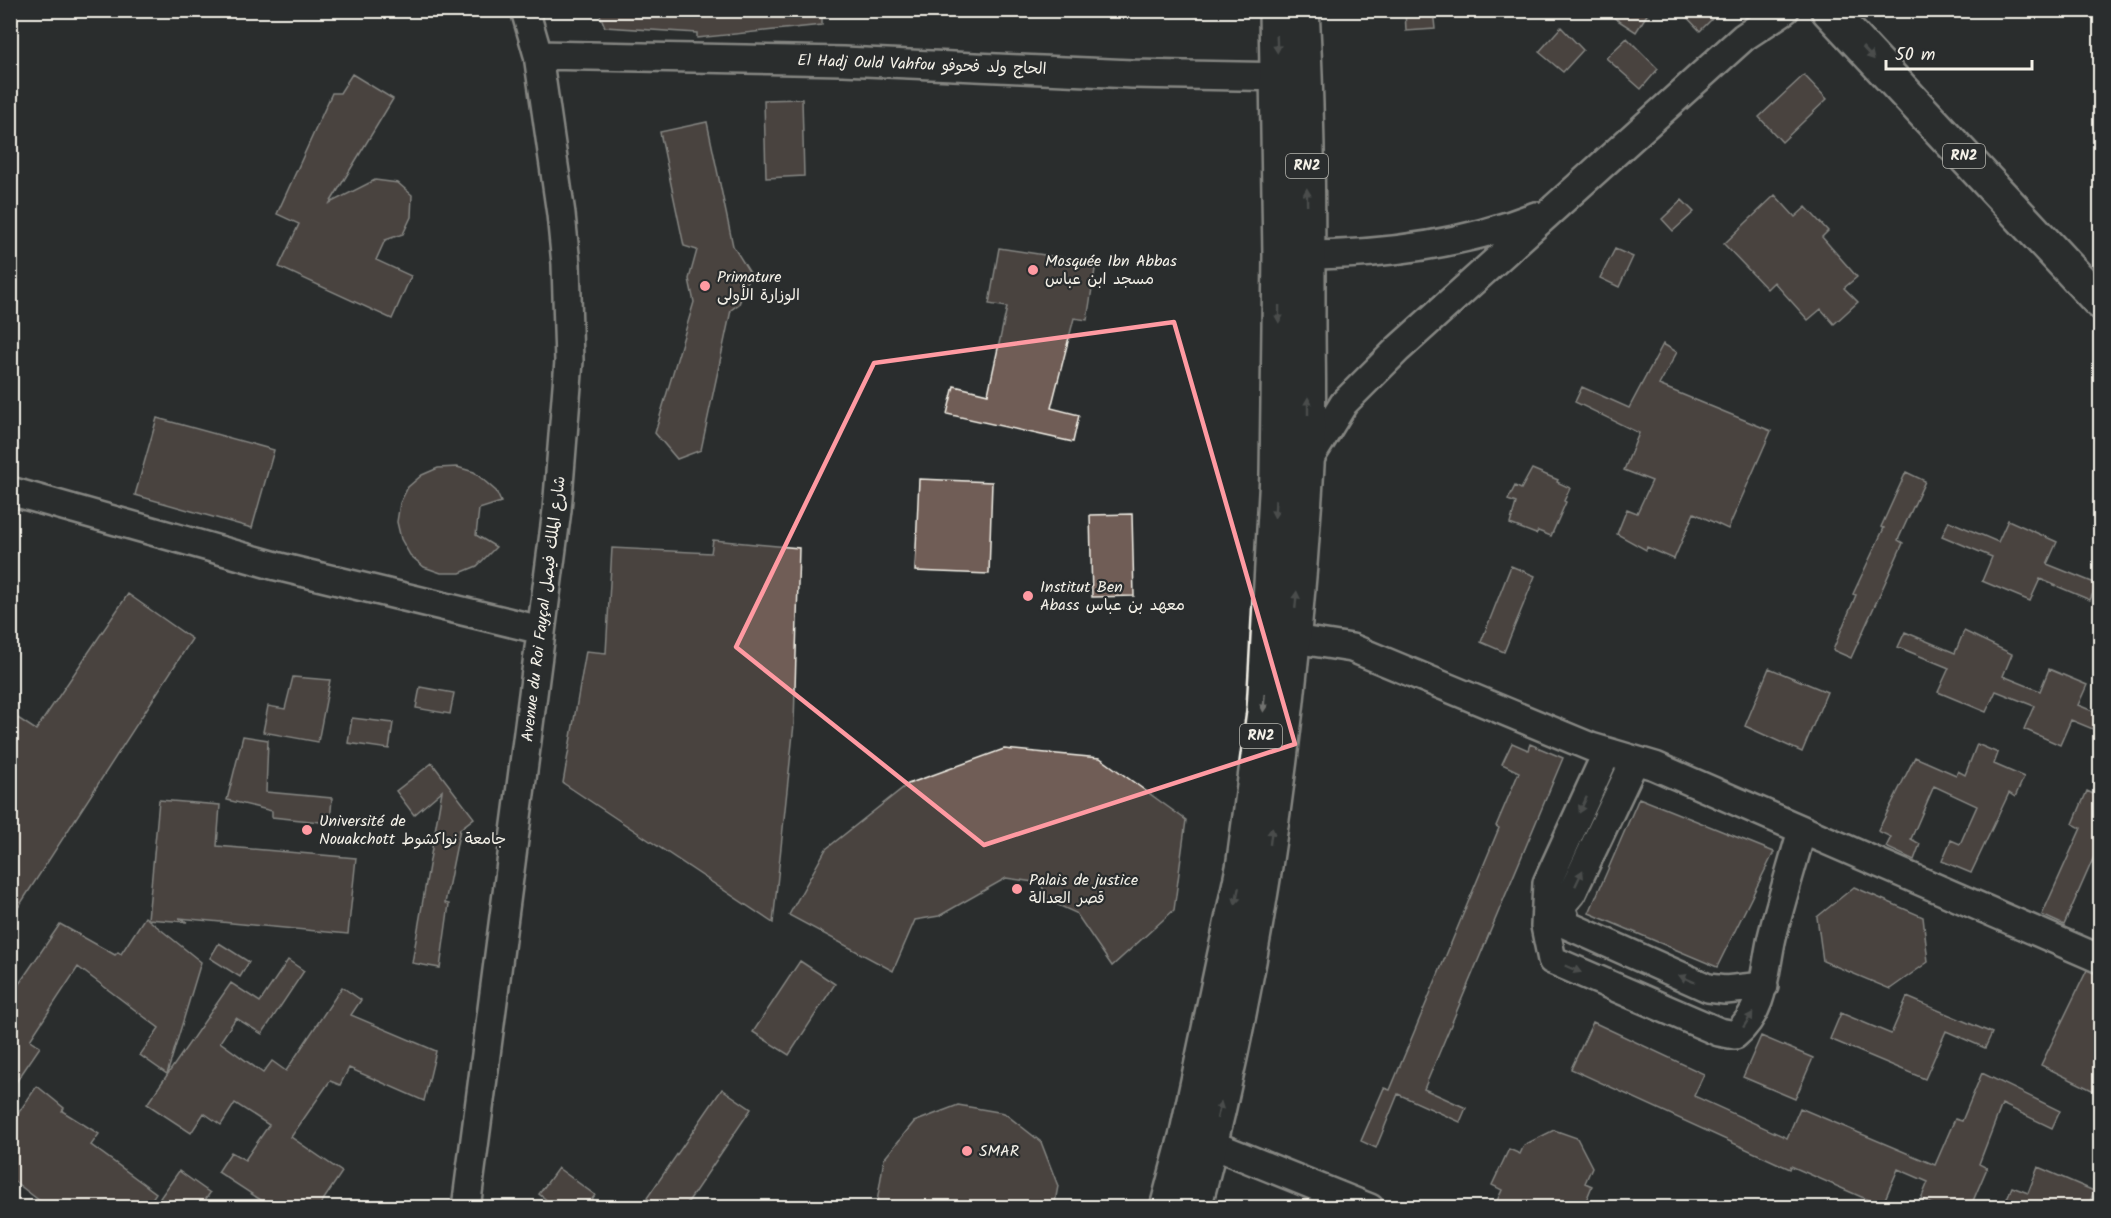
<svg xmlns="http://www.w3.org/2000/svg" width="2111" height="1218" viewBox="0 0 2111 1218" font-family="Kalam,'Playpen Sans Arabic',sans-serif">
  <style>
    .building { fill: #6f5d57; stroke: #f4f1e8; stroke-width: 1.5 }
    .lines { fill: none; stroke-linecap: round; stroke-linejoin: round }
    .minor-casing { stroke: #f4f1e8; stroke-width: 32 }
    .highway-casing { stroke: #f4f1e8; stroke-width: 38 }
    .minor { stroke: #2a2d2e; stroke-width: 27 }
    .highway { stroke: #2a2d2e; stroke-width: 33 }
    .oneway { fill: #71726f }
    .marked { fill: none; stroke: #ff9aa2; stroke-width: 4.5; stroke-linejoin: round }
    .poi-dot { fill: #ff9aa2; stroke: #2a2d2e; stroke-width: 2 }
    .labels { text-anchor: middle; dominant-baseline: central; stroke-width: 4.5; stroke-linejoin: round; paint-order: stroke }
    .shield { fill: #2a2d2e; stroke: #b7b6b0; stroke-width: 1.5 }
    .shield-label { font-size: 15px; font-weight: bold; fill: #f4f1e8 }
    .street-label { font-size: 16px; fill: #f4f1e8; stroke: #2a2d2e }
    .poi-label { font-size: 16px; fill: #f4f1e8; stroke: #2a2d2e; text-anchor: start }
  </style>
  <rect width="100%" height="100%" fill="#2a2d2e"/>
  <filter id="ink" filterUnits="userSpaceOnUse"><feTurbulence type="fractalNoise" baseFrequency=".0167" numOctaves="2"/><feDisplacementMap in="SourceGraphic" scale="12" xChannelSelector="R" yChannelSelector="G"/><feConvolveMatrix kernelMatrix="1 2 1 2 8 2 1 2 1" color-interpolation-filters="sRGB"/></filter>
  <g filter="url(#ink)">
    <path class="building" d="M 598,10 L 822,10 L 822,25 L 697,38 L 697,33 L 605,27 Z
      M 1405,10 L 1433,10 L 1435,29 L 1406,31 Z
      M 1602,10 L 1650,10 L 1636,32 Z
      M 1680,10 L 1721,10 L 1700,31 Z
      M 1561,27 L 1583,50 L 1563,72 L 1539,52 Z
      M 1627,38 L 1658,69 L 1641,89 L 1606,58 Z
      M 352,74 L 393,99 L 330,203 L 375,180 L 398,183 L 412,195 L 411,217 L 403,234 L 385,240 L 376,260 L 411,276 L 392,319 L 279,267 L 299,224 L 277,214 L 332,93 L 340,93 Z
      M 1804,75 L 1827,99 L 1782,142 L 1759,117 Z
      M 802,99 L 804,176 L 766,178 L 764,100 Z
      M 707,122 L 733,246 L 750,273 L 739,304 L 731,310 L 701,450 L 677,459 L 655,433 L 694,302 L 689,279 L 697,250 L 684,246 L 660,132 Z
      M 1775,195 L 1795,217 L 1806,207 L 1828,231 L 1822,237 L 1857,277 L 1844,288 L 1858,302 L 1834,324 L 1821,309 L 1808,320 L 1774,282 L 1767,289 L 1724,244 Z
      M 1682,200 L 1694,212 L 1673,231 L 1662,219 Z
      M 999,248 L 1096,263 L 1087,320 L 1074,318 L 1051,408 L 1079,415 L 1073,442 L 947,414 L 954,386 L 988,394 L 1007,307 L 989,304 Z
      M 1615,249 L 1633,257 L 1619,287 L 1600,278 Z
      M 1663,344 L 1677,352 L 1659,385 L 1771,431 L 1728,529 L 1694,513 L 1674,559 L 1647,547 L 1646,550 L 1617,534 L 1627,509 L 1637,513 L 1652,481 L 1624,470 L 1639,433 L 1575,402 L 1582,387 L 1629,408 Z
      M 157,418 L 274,450 L 252,528 L 135,495 Z
      M 457,467 L 474,472 L 496,491 L 501,502 L 479,509 L 476,535 L 496,547 L 477,566 L 460,573 L 441,573 L 424,567 L 410,555 L 401,539 L 397,522 L 400,503 L 408,487 L 422,475 L 438,468 Z
      M 1532,469 L 1558,480 L 1557,482 L 1570,488 L 1564,501 L 1566,502 L 1551,536 L 1538,531 L 1536,534 L 1510,524 L 1516,503 L 1508,500 L 1515,486 L 1521,489 Z
      M 1906,472 L 1925,481 L 1898,540 L 1903,543 L 1851,658 L 1833,650 L 1856,595 L 1853,594 L 1884,528 L 1881,527 Z
      M 919,479 L 992,482 L 989,574 L 915,571 Z
      M 1132,514 L 1134,596 L 1092,597 L 1090,515 Z
      M 2008,520 L 2057,542 L 2047,564 L 2097,584 L 2090,600 L 2040,579 L 2030,601 L 1982,581 L 1992,557 L 1942,536 L 1949,521 L 1998,542 Z
      M 713,540 L 799,548 L 794,724 L 773,923 L 563,783 L 586,651 L 606,653 L 612,548 L 711,553 Z
      M 1511,566 L 1535,576 L 1504,652 L 1481,642 Z
      M 128,594 L 192,639 L 10,920 L 10,713 L 36,730 Z
      M 1964,631 L 2012,654 L 2003,676 L 2040,691 L 2049,669 L 2087,685 L 2078,705 L 2100,714 L 2100,732 L 2071,720 L 2060,745 L 2024,729 L 2034,706 L 1996,691 L 1986,712 L 1938,692 L 1949,668 L 1898,647 L 1905,632 L 1955,653 Z
      M 1769,668 L 1827,692 L 1802,752 L 1745,726 Z
      M 293,677 L 330,680 L 318,742 L 263,732 L 268,706 L 285,709 Z
      M 420,687 L 454,693 L 450,714 L 416,708 Z
      M 352,718 L 393,723 L 389,749 L 348,743 Z
      M 243,736 L 268,740 L 266,792 L 332,798 L 330,823 L 272,817 L 272,811 L 227,800 Z
      M 1512,743 L 1528,750 L 1530,744 L 1563,758 L 1424,1089 L 1466,1108 L 1460,1122 L 1398,1094 L 1376,1148 L 1361,1141 L 1384,1088 L 1390,1090 L 1499,828 L 1496,826 L 1519,772 L 1502,764 Z
      M 1977,744 L 1998,753 L 1994,764 L 2024,777 L 2015,797 L 2009,793 L 1971,873 L 1942,861 L 1951,840 L 1960,844 L 1977,806 L 1934,786 L 1911,839 L 1920,844 L 1914,860 L 1886,847 L 1891,837 L 1878,831 L 1915,757 L 1956,775 L 1958,771 L 1965,775 Z
      M 1004,749 L 1100,758 L 1186,820 L 1174,910 L 1112,966 L 1076,913 L 1047,900 L 1041,883 L 1006,878 L 939,916 L 915,920 L 893,971 L 789,915 L 826,849 L 908,784 Z
      M 432,763 L 474,818 L 460,829 L 445,903 L 449,904 L 440,968 L 412,963 L 442,791 L 414,815 L 396,791 Z
      M 2087,791 L 2100,797 L 2100,843 L 2064,925 L 2042,915 L 2081,828 L 2073,824 Z
      M 1639,798 L 1774,852 L 1717,967 L 1589,913 Z
      M 159,800 L 220,805 L 217,846 L 356,858 L 348,934 L 179,918 L 187,922 L 148,919 Z
      M 1854,887 L 1923,917 L 1928,962 L 1890,989 L 1823,961 L 1817,917 Z
      M 145,917 L 201,962 L 167,1074 L 140,1055 L 159,1028 L 78,967 L 30,1040 L 40,1047 L 10,1091 L 10,997 L 60,924 L 115,955 L 118,952 L 121,954 Z
      M 219,943 L 249,962 L 240,977 L 210,958 Z
      M 288,960 L 304,971 L 262,1034 L 236,1018 L 220,1042 L 263,1073 L 272,1061 L 286,1071 L 342,987 L 361,1000 L 351,1015 L 436,1051 L 424,1101 L 349,1068 L 340,1085 L 330,1081 L 291,1137 L 342,1172 L 318,1208 L 273,1208 L 218,1172 L 231,1152 L 245,1160 L 269,1125 L 235,1103 L 221,1125 L 204,1113 L 191,1133 L 147,1104 L 231,983 L 260,1002 Z
      M 800,961 L 835,984 L 789,1055 L 753,1032 Z
      M 2087,970 L 2100,975 L 2100,1094 L 2041,1065 Z
      M 1907,997 L 1992,1033 L 1985,1048 L 1946,1031 L 1925,1079 L 1830,1039 L 1841,1013 L 1891,1034 Z
      M 1593,1022 L 1704,1074 L 1694,1096 L 1787,1138 L 1800,1108 L 1935,1165 L 1955,1119 L 1962,1121 L 1982,1073 L 2060,1111 L 2052,1128 L 2002,1104 L 1979,1164 L 1987,1168 L 1970,1208 L 1940,1208 L 1921,1199 L 1928,1182 L 1898,1169 L 1882,1206 L 1791,1166 L 1790,1169 L 1571,1069 Z
      M 1761,1036 L 1813,1058 L 1795,1099 L 1743,1077 Z
      M 37,1086 L 64,1108 L 62,1111 L 99,1134 L 91,1145 L 156,1193 L 146,1208 L 49,1208 L 10,1178 L 10,1125 Z
      M 722,1089 L 751,1109 L 684,1208 L 660,1208 L 647,1198 Z
      M 958,1105 L 1004,1113 L 1041,1142 L 1058,1186 L 1054,1208 L 876,1208 L 884,1159 L 914,1122 Z
      M 1554,1130 L 1577,1138 L 1592,1167 L 1585,1183 L 1592,1186 L 1583,1208 L 1512,1208 L 1497,1201 L 1502,1190 L 1492,1185 L 1509,1149 L 1520,1154 L 1524,1145 Z
      M 2038,1167 L 2094,1191 L 2088,1208 L 2016,1208 L 2005,1203 L 2012,1187 L 2028,1193 Z
      M 558,1168 L 595,1195 L 586,1208 L 557,1208 L 539,1194 Z
      M 179,1171 L 210,1193 L 200,1208 L 173,1208 L 160,1198 Z"/>
    <g class="lines">
      <g class="minor-casing">
        <path id="minor" d="M 538,55 L 843,61 L 1132,74 L 1298,77
          M 1288,255 C 1373,256 1457,247 1536,216
          M 1307,463 L 1344,403 L 1398,349 L 1744,37 L 1785,10
          M 10,491 L 276,566 L 541,630
          M 1274,636 L 1352,648 L 1591,747 L 1655,766 L 2100,959
          M 1607,752 L 1547,883 L 1545,926 L 1552,960 L 1719,1032 L 1735,1035 C 1765,1010 1764,972 1772,937 C 1781,901 1792,866 1802,830
          M 1561,906 L 1567,925 L 1708,988 L 1725,990 L 1764,986
          M 1549,920 L 1572,893 L 1635,760
          M 1211,1144 L 1370,1208
          M 466,1208 L 557,510 L 569,361 L 566,264 L 561,214 L 538,55 L 525,10"/>
      </g>
      <g class="highway-casing">
        <path id="highway" d="M 1828,10 L 2100,302
          M 1167,1208 L 1187,1133 L 1243,868 L 1264,712 L 1277,475 L 1280,255 L 1276,10
          M 1194,1208 C 1259,965 1292,716 1307,465 C 1310,417 1308,368 1308,320 C 1308,217 1308,113 1302,10"/>
      </g>
      <use href="#minor" class="minor"/>
      <use href="#highway" class="highway"/>
    </g>
    <defs><path id="oneway-solid" d="M-6-.8H1V-3.2L6.5 0L1 3.2V.8H-6Z" transform="scale(1.5)"/></defs>
    <g class="oneway">
      <use href="#oneway-solid" transform="translate(1277 44) rotate(88)"/>
      <use href="#oneway-solid" transform="translate(1868 53) rotate(47)"/>
      <use href="#oneway-solid" transform="translate(1307 197) rotate(-91)"/>
      <use href="#oneway-solid" transform="translate(1279 314) rotate(91)"/>
      <use href="#oneway-solid" transform="translate(1308 406) rotate(-90)"/>
      <use href="#oneway-solid" transform="translate(1275 509) rotate(93)"/>
      <use href="#oneway-solid" transform="translate(1296 600) rotate(-85)"/>
      <use href="#oneway-solid" transform="translate(1264 703) rotate(94)"/>
      <use href="#oneway-solid" transform="translate(1583 805) rotate(115)"/>
      <use href="#oneway-solid" transform="translate(1271 836) rotate(-83)"/>
      <use href="#oneway-solid" transform="translate(1579 878) rotate(-65)"/>
      <use href="#oneway-solid" transform="translate(1237 896) rotate(102)"/>
      <use href="#oneway-solid" transform="translate(1573 969) rotate(23)"/>
      <use href="#oneway-solid" transform="translate(1687 979) rotate(-156)"/>
      <use href="#oneway-solid" transform="translate(1748 1020) rotate(-57)"/>
      <use href="#oneway-solid" transform="translate(1219 1110) rotate(-77)"/>
    </g>
  </g>
  <path d="M0 0H2111V1218H0ZM 1174,322 L 1295,744 L 984,845 L 736,647 L 874,363 Z" fill="#2a2d2e" fill-opacity=".55" fill-rule="evenodd"/>
  <path class="marked" d="M 1174,322 L 1295,744 L 984,845 L 736,647 L 874,363 Z"/>
  <g class="poi-dot">
    <circle cx="1033" cy="270" r="6"/>
    <circle cx="705" cy="286" r="6"/>
    <circle cx="1028" cy="596" r="6"/>
    <circle cx="307" cy="830" r="6"/>
    <circle cx="1017" cy="889" r="6"/>
    <circle cx="967" cy="1151" r="6"/>
  </g>
  <g class="labels">
    <g class="shield">
      <rect x="1943" y="144" width="42" height="24" rx="4.5"/>
      <rect x="1286" y="154" width="42" height="24" rx="4.5"/>
      <rect x="1240" y="724" width="42" height="24" rx="4.5"/>
    </g>
    <g class="shield-label">
      <text x="1964" y="156">RN2</text>
      <text x="1307" y="166">RN2</text>
      <text x="1261" y="736">RN2</text>
    </g>
    <g class="street-label">
      <text transform="translate(922 65) rotate(2)">El Hadj Ould Vahfou الحاج ولد فحوفو</text>
      <text transform="translate(544 609) rotate(-83)">Avenue du Roi Fayçal شارع الملك فيصل</text>
    </g>
    <g class="poi-label">
      <text x="1045" y="261">Mosquée Ibn Abbas<tspan x="1045" dy="18">مسجد ابن عباس</tspan></text>
      <text x="717" y="277">Primature<tspan x="717" dy="18">الوزارة الأولى</tspan></text>
      <text x="1040" y="587">Institut Ben<tspan x="1040" dy="18">Abass معهد بن عباس</tspan></text>
      <text x="319" y="821">Université de<tspan x="319" dy="18">Nouakchott جامعة نواكشوط</tspan></text>
      <text x="1029" y="880">Palais de justice<tspan x="1029" dy="18">قصر العدالة</tspan></text>
      <text x="979" y="1151">SMAR</text>
    </g>
  </g>
  <rect width="2111" height="1218" fill="none" stroke="#2a2d2e" stroke-width="36"/>
  <rect x="18" y="18" width="2075" height="1182" fill="none" stroke="#f4f1e8" stroke-width="2" filter="url(#ink)"/>
  <path d="M1886 60v9h146v-9" fill="none" stroke="#f4f1e8" stroke-width="3"/>
  <text x="1895" y="60" font-size="18" fill="#f4f1e8" stroke="#2a2d2e" stroke-width="4.5" paint-order="stroke">50 m</text>
</svg>
